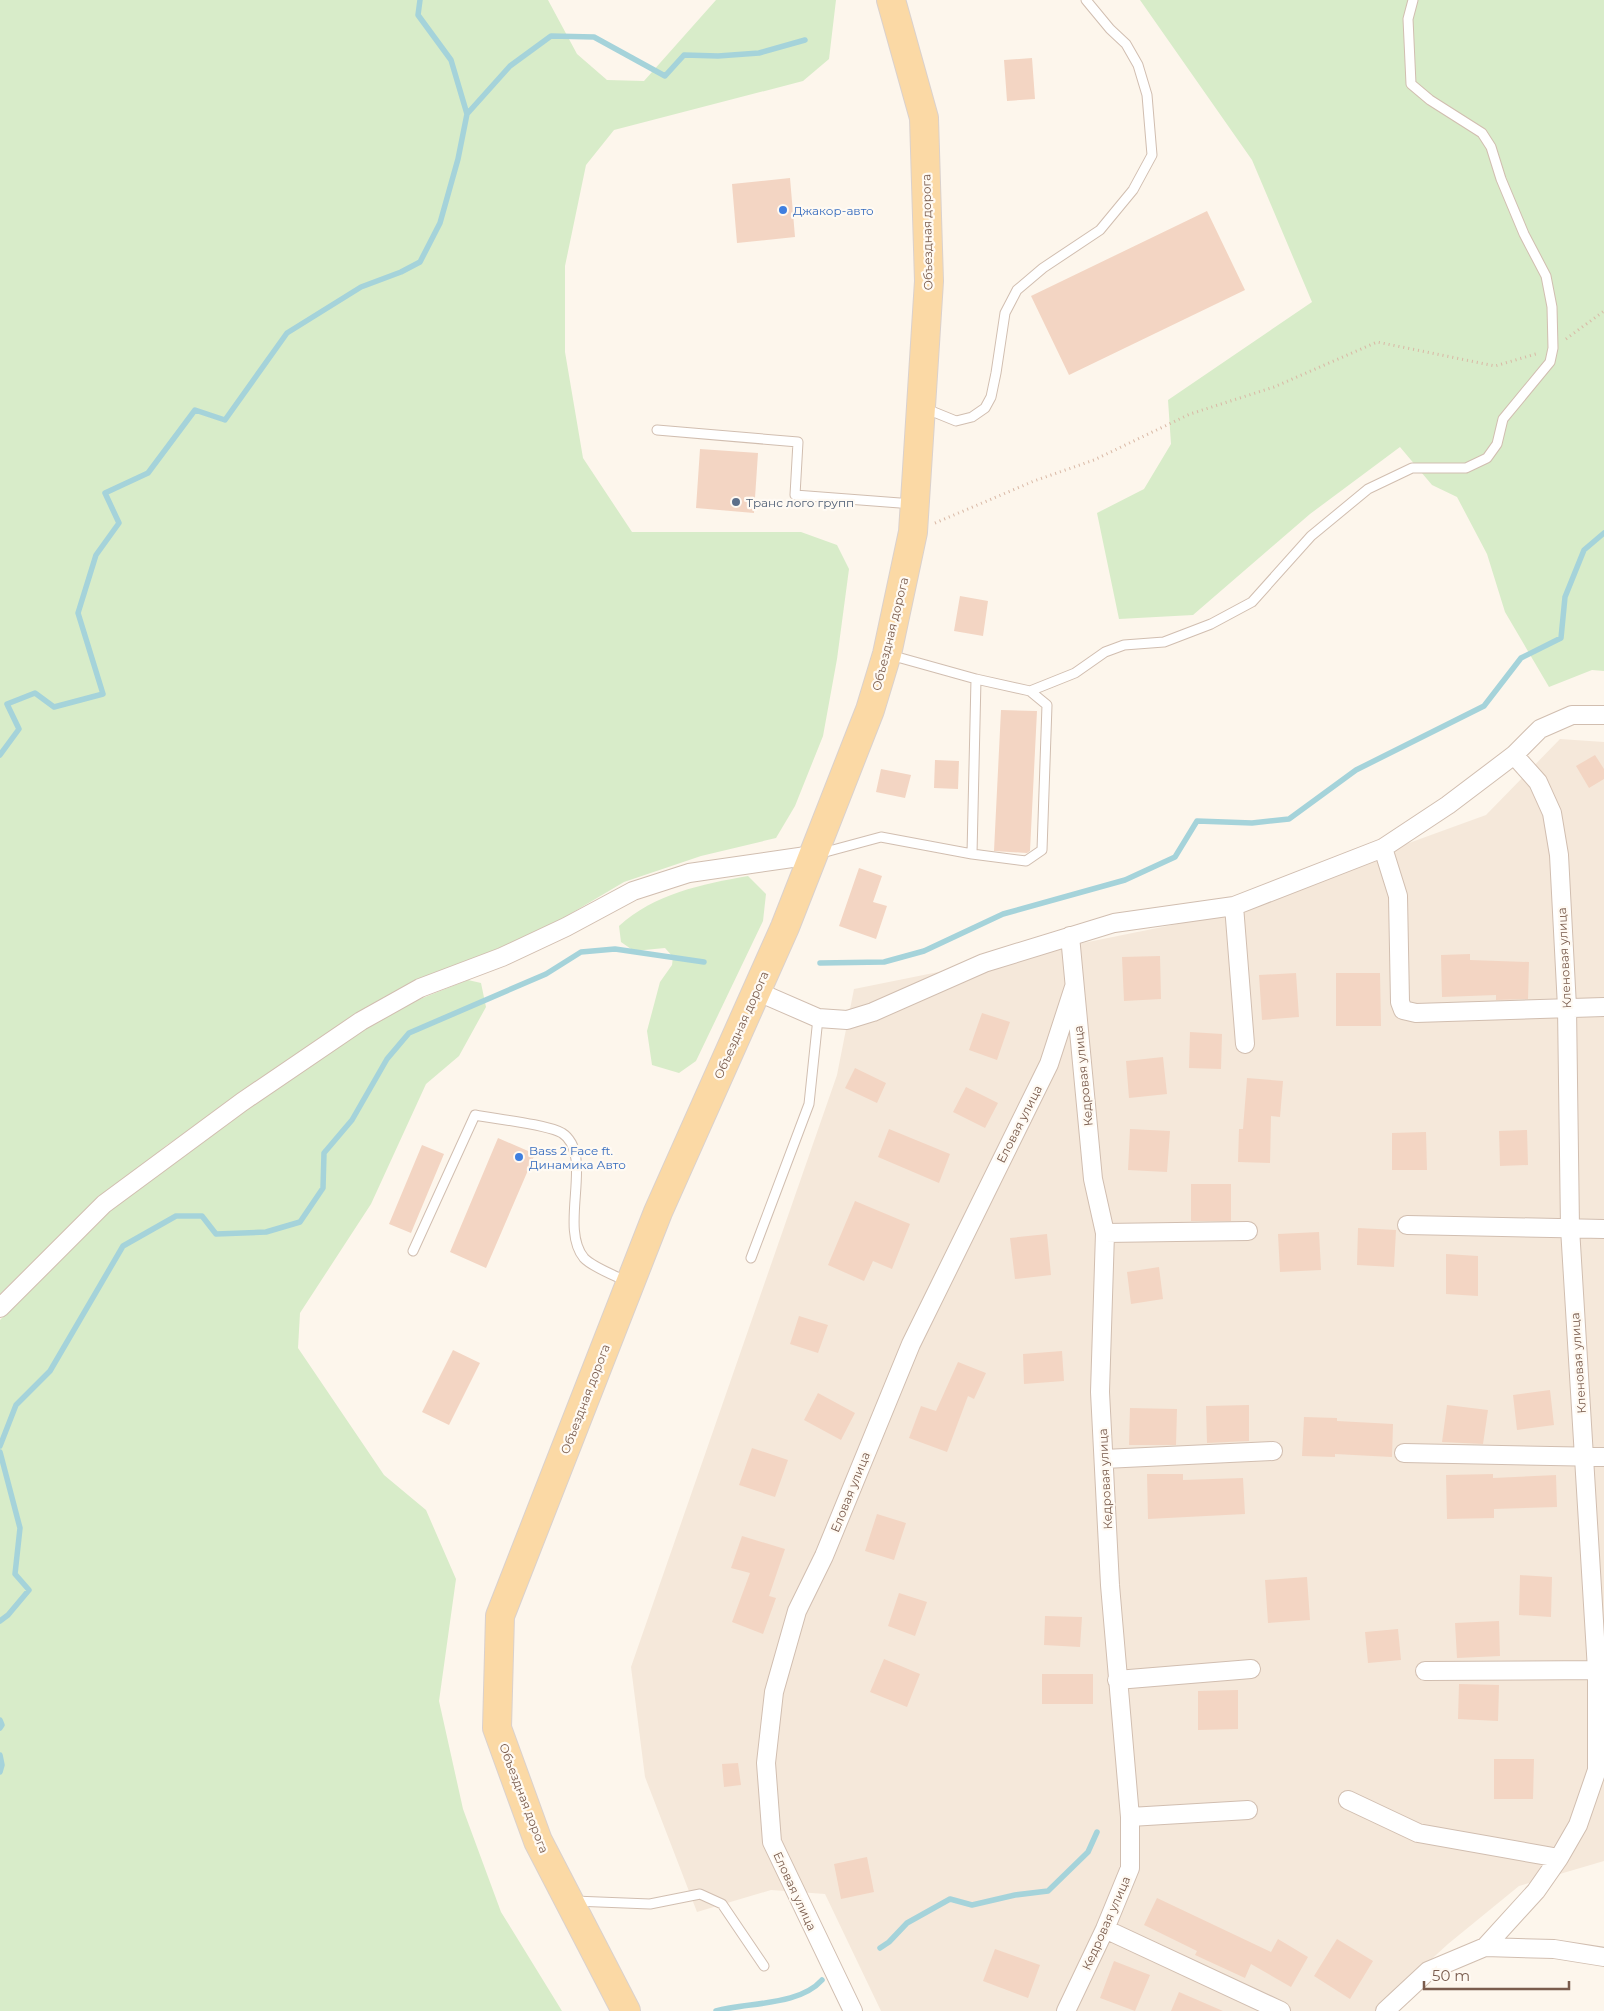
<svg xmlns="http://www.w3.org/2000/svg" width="1604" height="2011" viewBox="0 0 1604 2011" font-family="Montserrat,sans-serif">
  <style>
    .residential { fill: #f5e8da }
    .green { fill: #d8ecc9 }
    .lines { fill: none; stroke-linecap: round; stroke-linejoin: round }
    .stream { stroke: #a5d3da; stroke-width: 5.5 }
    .building { fill: #f3d5c3 }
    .lane-casing { stroke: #d1beb0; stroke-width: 11 }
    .street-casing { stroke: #d1beb0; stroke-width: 20 }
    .primary-casing { stroke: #dad1cd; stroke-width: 30 }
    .path { stroke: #d9b8a5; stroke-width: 3; stroke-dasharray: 1 4; stroke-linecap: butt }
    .lane { stroke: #fff; stroke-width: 9 }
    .street { stroke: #fff; stroke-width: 18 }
    .primary { stroke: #fbd9a5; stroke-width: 28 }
    .shop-dot { fill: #3f7fe0; stroke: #fffaf3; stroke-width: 2 }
    .service-dot { fill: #5c6f8a; stroke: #fffaf3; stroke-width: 2 }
    .labels { text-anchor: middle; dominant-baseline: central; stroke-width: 4.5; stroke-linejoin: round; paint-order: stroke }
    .shop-label { font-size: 12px; fill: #366cbe; stroke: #fffaf3; text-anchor: start }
    .street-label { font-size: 12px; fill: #7a5c4d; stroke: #fffaf3 }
    .service-label { font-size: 12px; fill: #4e5e75; stroke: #fffaf3; text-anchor: start }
  </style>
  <rect width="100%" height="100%" fill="#fdf6ec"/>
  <path class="residential" d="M 1560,739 L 1604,742 L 1604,1861 L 1519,1886 L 1448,1944 L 1375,2011 L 881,2011 L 825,1894 L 771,1890 L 697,1912 L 645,1777 L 631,1667 L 837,1075 L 854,989 L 1197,920 L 1486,815 Z"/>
  <path class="green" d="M 0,0 L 548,0 L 577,54 L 607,80 L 644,81 L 716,0 L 836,0 L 829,59 L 803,81 L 614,130 L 586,165 L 565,266 L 565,352 L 583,458 L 632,532 L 801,532 L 837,545 L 849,569 L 837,659 L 823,736 L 795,806 L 776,838 L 701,856 L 624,882 L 538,933 L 416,981 L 318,1043 L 167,1145 L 84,1212 L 0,1294 Z
    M 1140,0 L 1604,0 L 1604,671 L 1592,670 L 1549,687 L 1505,612 L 1487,554 L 1457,497 L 1432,485 L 1400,447 L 1310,514 L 1193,615 L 1119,619 L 1097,513 L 1144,489 L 1171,444 L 1168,400 L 1312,302 L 1252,160 Z
    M 748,876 L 766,894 L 763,921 L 696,1061 L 679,1073 L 652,1065 L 647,1031 L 660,982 L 672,965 L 673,957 L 665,948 L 634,951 L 621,942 L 619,926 C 654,894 702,884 748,876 Z
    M 468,980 L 481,983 L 486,1007 L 459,1056 L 426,1084 L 371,1204 L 300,1313 L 298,1348 L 384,1475 L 426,1510 L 456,1579 L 439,1701 L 463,1809 L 501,1912 L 562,2011 L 0,2011 L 0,1320 L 100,1216 L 229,1120 L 353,1035 L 410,1003 Z"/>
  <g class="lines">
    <path class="stream" d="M 467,114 L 510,66 L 551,36 L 594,37 L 665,76 L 684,55 L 718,56 L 759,53 L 805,40
      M 0,755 L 19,729 L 7,704 L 35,693 L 54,707 L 103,694 L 78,613 L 96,555 L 119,523 L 105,493 L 148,473 L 195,410 L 225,420 L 287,333 L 361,287 L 401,272 L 420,262 L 440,223 L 458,159 L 467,114 L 451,60 L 418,15 L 420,0
      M 820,963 L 884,962 L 924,951 L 1003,914 L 1125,880 L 1175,857 L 1197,821 L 1252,823 L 1289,819 L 1356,770 L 1484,706 L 1521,658 L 1561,638 L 1565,597 L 1584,550 L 1604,533
      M 0,1446 L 16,1405 L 50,1371 L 123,1246 L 176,1216 L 202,1216 L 216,1234 L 266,1232 L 300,1222 L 323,1188 L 324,1153 L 352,1120 L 387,1059 L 409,1033 L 546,974 L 581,952 L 615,949 L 704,962
      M 0,1452 L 20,1528 L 15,1574 L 29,1590 L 8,1615 L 0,1621
      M 0,1720 L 2,1725 L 0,1728
      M 0,1755 L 2,1765 L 0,1772
      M 880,1948 L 889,1942 L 907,1923 L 950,1899 L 972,1905 L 1015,1895 L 1048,1891 L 1088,1852 L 1097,1832
      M 716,2011 C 748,2002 799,2006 822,1980"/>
  </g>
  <path class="building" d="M 1032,58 L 1035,99 L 1007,101 L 1004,60 Z
    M 790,178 L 795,237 L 737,243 L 732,184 Z
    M 1207,211 L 1245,290 L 1069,375 L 1031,296 Z
    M 700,449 L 758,453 L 754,513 L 696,508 Z
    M 960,596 L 988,601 L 983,636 L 954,631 Z
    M 1001,710 L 1037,711 L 1030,851 L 1027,853 L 994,851 Z
    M 1595,755 L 1604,769 L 1604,779 L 1589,788 L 1576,766 Z
    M 935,760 L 959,761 L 958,789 L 934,788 Z
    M 881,769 L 911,775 L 905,798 L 876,792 Z
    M 859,868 L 882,876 L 873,902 L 887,906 L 876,939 L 839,926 Z
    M 1470,954 L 1470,960 L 1529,962 L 1528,999 L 1496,1000 L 1496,995 L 1442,997 L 1441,955 Z
    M 1160,956 L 1161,999 L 1124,1001 L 1122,957 Z
    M 1296,973 L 1299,1017 L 1262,1020 L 1259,975 Z
    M 1336,973 L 1380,973 L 1381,1026 L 1336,1026 Z
    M 982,1013 L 1010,1022 L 997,1060 L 969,1050 Z
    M 1190,1032 L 1222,1034 L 1221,1069 L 1189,1068 Z
    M 1163,1057 L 1167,1094 L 1129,1098 L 1126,1061 Z
    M 855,1068 L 886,1083 L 877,1103 L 845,1088 Z
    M 1247,1078 L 1283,1081 L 1280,1117 L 1271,1116 L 1270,1163 L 1238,1162 L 1239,1129 L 1243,1129 Z
    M 966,1087 L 998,1103 L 985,1128 L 953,1112 Z
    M 889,1129 L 950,1154 L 939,1183 L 878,1157 Z
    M 1130,1129 L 1170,1131 L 1167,1172 L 1128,1170 Z
    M 1527,1130 L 1528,1165 L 1500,1166 L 1499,1131 Z
    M 1426,1132 L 1427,1170 L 1392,1170 L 1392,1133 Z
    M 498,1138 L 535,1154 L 486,1268 L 450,1252 Z
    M 422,1145 L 444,1154 L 411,1233 L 389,1224 Z
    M 1191,1184 L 1231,1184 L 1231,1221 L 1191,1221 Z
    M 855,1201 L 910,1224 L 892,1269 L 873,1261 L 864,1281 L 828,1265 Z
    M 1358,1228 L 1396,1230 L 1394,1267 L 1357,1265 Z
    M 1319,1232 L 1321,1270 L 1280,1272 L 1278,1234 Z
    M 1047,1234 L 1051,1275 L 1015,1279 L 1010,1238 Z
    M 1446,1254 L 1478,1256 L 1478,1296 L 1446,1294 Z
    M 1159,1267 L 1163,1299 L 1131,1304 L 1127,1272 Z
    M 799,1316 L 828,1325 L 818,1353 L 790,1344 Z
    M 453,1350 L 480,1363 L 449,1425 L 422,1412 Z
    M 1062,1351 L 1064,1381 L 1024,1384 L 1023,1354 Z
    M 958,1362 L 986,1373 L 974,1399 L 968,1396 L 947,1452 L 909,1438 L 921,1406 L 936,1411 Z
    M 1550,1390 L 1554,1425 L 1517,1430 L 1513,1395 Z
    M 818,1393 L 855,1413 L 841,1440 L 804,1420 Z
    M 1249,1405 L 1249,1441 L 1207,1443 L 1206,1406 Z
    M 1447,1405 L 1488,1410 L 1483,1444 L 1442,1442 Z
    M 1130,1408 L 1177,1409 L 1176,1445 L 1129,1445 Z
    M 1304,1417 L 1337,1418 L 1337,1421 L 1393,1424 L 1392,1457 L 1335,1454 L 1335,1457 L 1302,1456 Z
    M 752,1448 L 788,1460 L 775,1497 L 739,1485 Z
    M 1147,1474 L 1183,1474 L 1183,1480 L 1243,1478 L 1245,1514 L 1148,1519 Z
    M 1493,1474 L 1493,1478 L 1556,1475 L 1557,1507 L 1494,1509 L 1494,1518 L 1447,1519 L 1446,1475 Z
    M 877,1514 L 906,1523 L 894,1560 L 865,1551 Z
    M 742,1536 L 785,1549 L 769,1596 L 776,1598 L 763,1634 L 732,1622 L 750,1573 L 731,1568 Z
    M 1520,1575 L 1552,1577 L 1551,1617 L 1519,1615 Z
    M 1307,1577 L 1310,1620 L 1268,1623 L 1265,1580 Z
    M 899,1593 L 927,1602 L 915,1636 L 888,1626 Z
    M 1045,1616 L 1082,1617 L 1080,1647 L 1044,1645 Z
    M 1499,1621 L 1500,1656 L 1457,1658 L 1455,1623 Z
    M 1398,1629 L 1401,1660 L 1368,1663 L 1365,1632 Z
    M 884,1659 L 920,1674 L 907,1707 L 870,1692 Z
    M 1042,1674 L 1093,1674 L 1093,1704 L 1042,1704 Z
    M 1459,1684 L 1499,1685 L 1498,1721 L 1458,1719 Z
    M 1238,1690 L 1238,1729 L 1198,1730 L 1198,1691 Z
    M 1494,1759 L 1534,1759 L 1533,1799 L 1494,1799 Z
    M 738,1763 L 741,1785 L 724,1787 L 722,1764 Z
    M 867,1857 L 874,1892 L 841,1899 L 834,1864 Z
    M 1157,1898 L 1271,1952 L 1278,1939 L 1308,1957 L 1291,1987 L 1251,1964 L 1245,1978 L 1195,1955 L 1197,1951 L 1144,1925 Z
    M 1337,1939 L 1373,1961 L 1350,1999 L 1314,1976 Z
    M 995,1949 L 1040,1965 L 1028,1998 L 983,1981 Z
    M 1114,1961 L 1150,1975 L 1135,2011 L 1100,1998 Z
    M 1179,1992 L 1223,2011 L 1171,2011 Z"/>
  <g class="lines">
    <g class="lane-casing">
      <path id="lane" d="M 924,408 L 956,421 L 972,417 L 985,408 L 991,397 L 996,373 L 1005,313 L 1017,290 L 1043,268 L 1100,230 L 1133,190 L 1152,155 L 1147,95 L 1138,65 L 1126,44 L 1110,29 L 1086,0
        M 657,430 L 798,442 L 795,495 L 913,504
        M 1030,691 L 1075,673 L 1105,652 L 1124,645 L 1164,642 L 1211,624 L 1252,602 L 1311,536 L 1368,489 L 1412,468 L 1466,468 L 1487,458 L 1497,444 L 1503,419 L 1550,362 L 1553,348 L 1552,307 L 1546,276 L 1524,234 L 1501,179 L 1491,147 L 1482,133 L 1430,100 L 1411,84 L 1408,19 L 1413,0
        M 818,854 L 881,837 L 972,854 L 976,679 L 890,655
        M 972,854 L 1026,861 L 1042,850 L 1047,705 L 1030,691 L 976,679
        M 413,1251 L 475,1115 C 495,1119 546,1124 562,1133 C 595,1154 558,1227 584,1258 C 592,1267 616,1276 628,1282
        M 751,1258 L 809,1104 L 818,1018
        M 574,1901 L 650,1904 L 700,1894 L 722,1904 L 764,1966"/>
    </g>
    <g class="street-casing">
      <path id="street" d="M 1383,848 L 1398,896 L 1400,1002 L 1403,1010 L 1416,1013 L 1604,1007
        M 1234,906 L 1245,1044
        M 756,991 L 818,1018 L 847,1020 L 873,1012 L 984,963 L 1114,923 L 1234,906 L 1383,848 L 1448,805 L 1514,755 L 1540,729 L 1572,715 L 1604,715
        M 1407,1225 L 1604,1229
        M 1105,1233 L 1248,1231
        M 0,1308 L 104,1204 L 242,1102 L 361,1021 L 420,988 L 502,957 L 566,927 L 633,891 L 689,873 L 813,855
        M 1404,1453 L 1604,1457
        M 1104,1459 L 1273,1451
        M 1425,1671 L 1604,1670
        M 1117,1680 L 1251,1669
        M 1348,1800 L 1418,1833 L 1559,1858
        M 1130,1817 L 1248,1810
        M 1105,1929 L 1281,2011
        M 1485,1947 L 1536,1891 L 1559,1858 L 1578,1825 L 1597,1770 L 1597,1670 L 1570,1228 L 1567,1007 L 1559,855 L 1552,813 L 1538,782 L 1514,755
        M 853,2011 L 772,1842 L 766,1763 L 774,1692 L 797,1611 L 824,1556 L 911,1344 L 1049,1064 L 1074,987
        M 1066,2011 L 1105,1929 L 1130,1868 L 1130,1817 L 1110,1585 L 1100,1392 L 1105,1233 L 1093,1179 L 1070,936
        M 1385,2011 L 1428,1971 L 1485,1947 L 1554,1949 L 1604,1957"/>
    </g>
    <g class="primary-casing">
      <path id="primary" d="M 626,2011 L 538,1841 L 497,1728 L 500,1616 L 658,1212 L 785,927 L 870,710 L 887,654 L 913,532 L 929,281 L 924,118 L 891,0"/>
    </g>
    <path class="path" d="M 1566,339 L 1604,311
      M 935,523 L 1034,481 L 1094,460 L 1190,414 L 1274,387 L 1377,342 L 1495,366 L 1539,353"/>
    <use href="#lane" class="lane"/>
    <use href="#street" class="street"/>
    <use href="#primary" class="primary"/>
  </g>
  <g class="shop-dot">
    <circle cx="783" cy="210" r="5"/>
    <circle cx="519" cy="1157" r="5"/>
  </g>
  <circle class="service-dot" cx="736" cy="502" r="5"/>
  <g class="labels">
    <g class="shop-label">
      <text x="793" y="210">Джакор-авто</text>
      <text x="529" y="1150">Bass 2 Face ft.<tspan x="529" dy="14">Динамика Авто</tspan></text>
    </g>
    <g class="street-label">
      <text transform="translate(927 232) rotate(-91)">Объездная дорога</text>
      <text transform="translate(890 634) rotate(-76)">Объездная дорога</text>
      <text transform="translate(1564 958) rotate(-93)">Кленовая улица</text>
      <text transform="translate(741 1025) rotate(-66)">Объездная дорога</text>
      <text transform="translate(1083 1076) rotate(-96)">Кедровая улица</text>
      <text transform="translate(1019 1124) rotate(-63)">Еловая улица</text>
      <text transform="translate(1578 1363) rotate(-94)">Кленовая улица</text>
      <text transform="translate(585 1399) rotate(-69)">Объездная дорога</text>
      <text transform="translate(1105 1479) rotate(-93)">Кедровая улица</text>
      <text transform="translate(850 1492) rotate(-68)">Еловая улица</text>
      <text transform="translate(524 1798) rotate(69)">Объездная дорога</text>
      <text transform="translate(795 1891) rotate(65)">Еловая улица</text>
      <text transform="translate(1106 1923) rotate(-66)">Кедровая улица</text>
    </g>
    <g class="service-label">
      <text x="746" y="502">Транс лого групп</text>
    </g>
  </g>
  <path d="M1424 1981v8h145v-8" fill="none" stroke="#7a5c4d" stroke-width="2.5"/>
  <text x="1432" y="1981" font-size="15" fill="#7a5c4d" stroke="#fffaf3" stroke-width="4" paint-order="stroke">50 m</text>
</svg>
